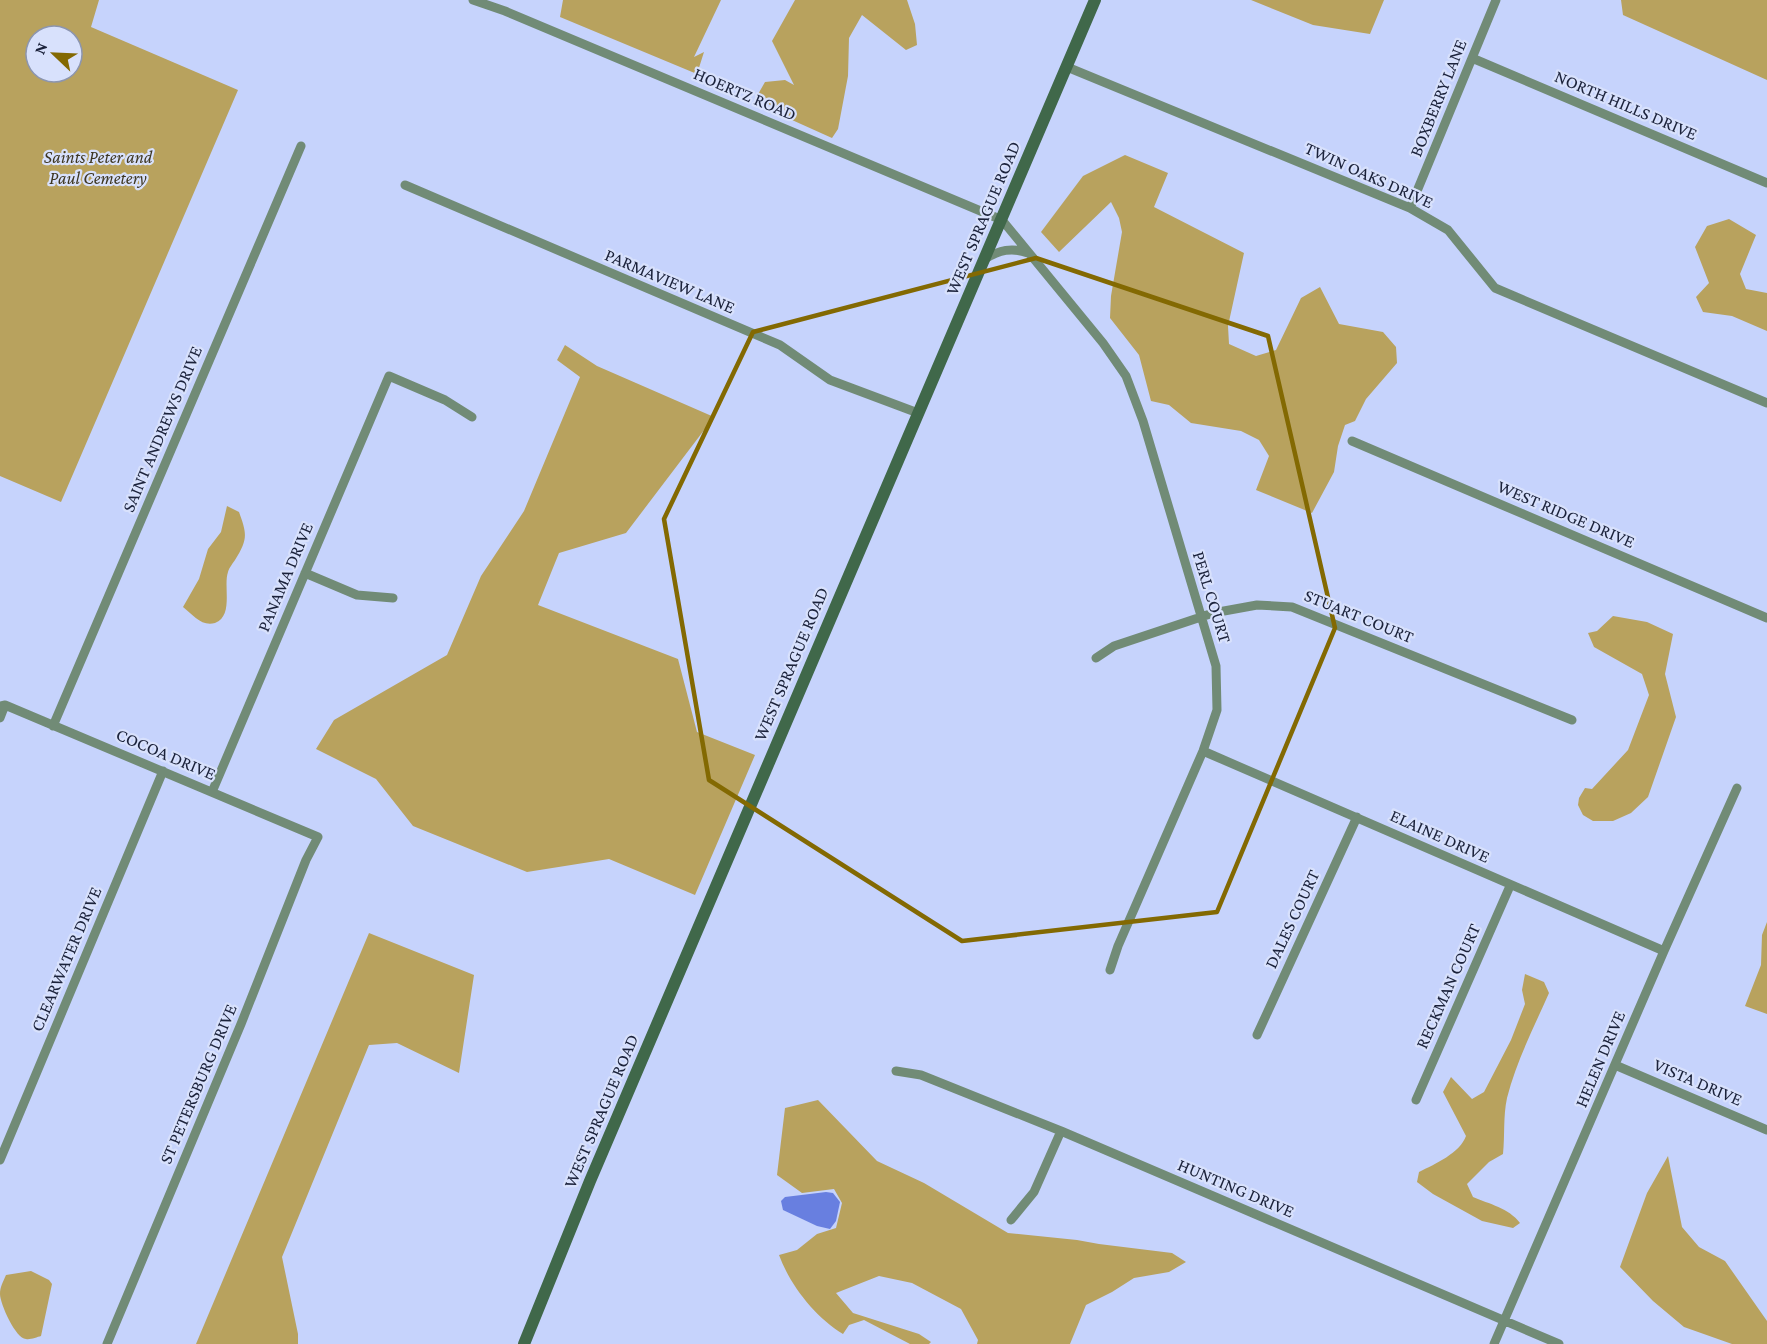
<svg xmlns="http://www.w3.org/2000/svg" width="1767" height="1344" viewBox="0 0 1767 1344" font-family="'Crimson Pro',serif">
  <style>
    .green { fill: #b8a25e; fill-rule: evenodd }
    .water { fill: #687fe0 }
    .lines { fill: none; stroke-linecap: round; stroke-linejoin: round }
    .street { stroke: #718b76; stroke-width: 9 }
    .secondary { stroke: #40684a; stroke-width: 12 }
    .marked { fill: none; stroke: #836902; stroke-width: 4.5; stroke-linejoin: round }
    .labels { text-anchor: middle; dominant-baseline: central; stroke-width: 4.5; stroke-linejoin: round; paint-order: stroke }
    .street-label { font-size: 18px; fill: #1b223b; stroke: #d8e1fc }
    .park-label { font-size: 18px; font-style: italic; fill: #3d3621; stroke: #d8e1fc }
  </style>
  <rect width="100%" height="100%" fill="#c6d3fc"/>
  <path class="green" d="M 0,0 L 99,0 L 91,27 L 238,90 L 61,502 L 0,476 ZM 36,36 L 72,36 L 72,72 L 36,72 Z
    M 563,0 L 721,0 L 694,57 L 704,52 L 697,74 L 560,17 Z
    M 795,0 L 907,0 L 915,24 L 917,45 L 906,50 L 862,15 L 849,38 L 848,76 L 838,129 L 832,138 L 792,120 L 757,96 L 765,82 L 785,80 L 794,85 L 772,41 Z
    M 1251,0 L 1384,0 L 1370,34 L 1313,25 Z
    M 1621,0 L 1767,0 L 1767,80 L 1623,15 Z
    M 1125,155 L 1168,173 L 1154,207 L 1244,253 L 1228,326 L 1229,344 L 1256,356 L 1276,350 L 1301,298 L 1320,287 L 1339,324 L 1383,332 L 1396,347 L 1397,363 L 1366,399 L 1355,421 L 1345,425 L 1338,446 L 1334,472 L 1312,513 L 1256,490 L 1269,456 L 1259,440 L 1241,431 L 1191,423 L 1169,405 L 1151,401 L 1139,355 L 1110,318 L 1111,296 L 1122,232 L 1119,218 L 1111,202 L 1059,252 L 1041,232 L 1083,176 Z
    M 1729,219 L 1756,235 L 1740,274 L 1746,289 L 1767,293 L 1767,331 L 1732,316 L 1703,312 L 1696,297 L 1709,283 L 1695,247 L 1707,226 Z
    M 565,345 L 597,366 L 714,417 L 626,533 L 559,553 L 538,605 L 678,659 L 697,732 L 755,755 L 695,895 L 609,859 L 527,872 L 413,826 L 376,779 L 316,749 L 334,720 L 447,655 L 481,576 L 524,511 L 580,377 L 557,360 Z
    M 227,506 L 239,512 C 247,534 248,539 235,560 C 233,563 229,568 228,572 C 223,586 234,616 215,623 C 202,627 193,615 183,607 L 199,579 L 208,549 L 221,532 Z
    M 1613,616 L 1647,622 L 1673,634 L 1665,674 L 1676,717 L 1648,797 L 1631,813 L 1613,821 L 1593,821 L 1583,815 L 1578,805 L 1579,798 L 1585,788 L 1592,789 L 1628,750 L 1649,695 L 1642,674 L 1594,647 L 1588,633 L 1597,631 Z
    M 1767,922 L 1767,1014 L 1745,1006 L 1761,965 L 1762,935 Z
    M 369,933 L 474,975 L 459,1073 L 397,1043 L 369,1045 L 282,1257 L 298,1334 L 298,1344 L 196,1344 Z
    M 1525,974 L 1544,982 L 1549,993 C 1534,1027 1516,1062 1507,1098 C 1503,1117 1505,1135 1503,1154 L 1489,1162 L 1467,1184 L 1473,1197 C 1489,1204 1509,1208 1520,1223 L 1513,1228 L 1482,1221 L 1433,1194 L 1417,1182 L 1419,1172 C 1435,1164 1460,1153 1466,1136 L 1443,1092 L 1451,1077 L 1472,1099 L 1484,1092 L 1511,1040 L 1525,1004 L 1522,990 Z
    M 818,1100 L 877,1161 L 924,1183 L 1008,1233 L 1077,1240 L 1099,1244 L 1172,1253 L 1186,1262 L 1169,1272 L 1134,1278 L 1112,1292 L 1086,1305 L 1070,1344 L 977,1344 L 978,1340 L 961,1309 L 912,1283 L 879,1276 L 836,1293 L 853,1313 L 919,1334 L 931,1342 L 929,1344 L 910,1344 L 864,1320 L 849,1325 L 843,1334 C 815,1317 790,1285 779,1255 L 797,1250 L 817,1234 L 836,1228 L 842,1203 L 834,1189 L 802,1193 L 777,1175 L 785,1108 Z
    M 1668,1156 L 1682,1227 L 1699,1247 L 1725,1261 L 1767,1321 L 1767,1344 L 1732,1344 L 1684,1327 L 1653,1301 L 1620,1267 L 1647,1193 Z
    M 31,1271 L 49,1280 L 52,1284 L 41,1336 C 37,1337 30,1340 26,1339 C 16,1339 0,1304 0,1294 C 0,1287 3,1282 6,1275 Z"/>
  <path class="water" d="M 826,1192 L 833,1193 L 840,1202 L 836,1221 L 830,1229 L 817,1226 L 783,1210 L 781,1201 L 785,1197 Z"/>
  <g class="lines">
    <path class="street" d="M 473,0 L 505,11 L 1002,220 L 1103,343 L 1126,376 L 1143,421 L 1216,666 L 1217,710 L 1203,751 L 1118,946 L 1110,970
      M 1472,58 L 1767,183
      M 1067,67 L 1410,208 L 1448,230 L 1495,288 L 1767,403
      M 405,185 L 780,345 L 830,380 L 918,413
      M 1410,208 L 1496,0
      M 985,259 C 999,250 1012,247 1028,253
      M 1352,441 L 1767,618
      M 305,573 L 357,595 L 393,598
      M 1096,658 L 1114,646 L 1213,613 L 1257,605 L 1292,607 L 1572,720
      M 0,706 L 5,705 L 318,837 L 306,860 L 241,1024 L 107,1344
      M 0,718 L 5,705
      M 53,726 L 301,146
      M 1203,751 L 1664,951
      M 212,792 L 389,376 L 445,400 L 472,417
      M 1257,1035 L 1357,817
      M 1615,1065 L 1767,1130
      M 896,1071 L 921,1075 L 1061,1131 L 1559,1344
      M 1416,1100 L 1510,886
      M 0,1160 L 163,771
      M 1011,1220 L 1034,1192 L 1061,1131
      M 1494,1344 L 1664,951 L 1737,788"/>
    <path class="secondary" d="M 524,1344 L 590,1181 L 1095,0"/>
  </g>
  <path class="marked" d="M 1036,258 L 1268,336 L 1335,628 L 1217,912 L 962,941 L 709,780 L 664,519 L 753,332 Z"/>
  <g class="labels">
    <g class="street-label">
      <text transform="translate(745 94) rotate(23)">HOERTZ ROAD</text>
      <text transform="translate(1438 98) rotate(-68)">BOXBERRY LANE</text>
      <text transform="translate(1626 105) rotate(23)">NORTH HILLS DRIVE</text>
      <text transform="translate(1369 175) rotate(24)">TWIN OAKS DRIVE</text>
      <text transform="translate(983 218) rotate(-67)">WEST SPRAGUE ROAD</text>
      <text transform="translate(670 281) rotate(23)">PARMAVIEW LANE</text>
      <text transform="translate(162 429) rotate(-67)">SAINT ANDREWS DRIVE</text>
      <text transform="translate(1566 514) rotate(23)">WEST RIDGE DRIVE</text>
      <text transform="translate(285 577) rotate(-67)">PANAMA DRIVE</text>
      <text transform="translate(1212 597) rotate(73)">PERL COURT</text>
      <text transform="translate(1359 616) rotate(22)">STUART COURT</text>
      <text transform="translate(791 664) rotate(-67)">WEST SPRAGUE ROAD</text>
      <text transform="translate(166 754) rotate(23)">COCOA DRIVE</text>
      <text transform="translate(1440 836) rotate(24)">ELAINE DRIVE</text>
      <text transform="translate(1292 919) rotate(-65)">DALES COURT</text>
      <text transform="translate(66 959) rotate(-67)">CLEARWATER DRIVE</text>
      <text transform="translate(1448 986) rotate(-66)">RECKMAN COURT</text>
      <text transform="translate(1600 1059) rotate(-67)">HELEN DRIVE</text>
      <text transform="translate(1698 1082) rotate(23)">VISTA DRIVE</text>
      <text transform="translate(198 1084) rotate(-67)">ST PETERSBURG DRIVE</text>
      <text transform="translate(601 1111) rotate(-67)">WEST SPRAGUE ROAD</text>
      <text transform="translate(1236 1188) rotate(23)">HUNTING DRIVE</text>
    </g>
    <g class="park-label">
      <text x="98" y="157">Saints Peter and<tspan x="98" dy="21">Paul Cemetery</tspan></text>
    </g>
  </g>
  <g transform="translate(54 54) rotate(293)"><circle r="28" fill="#d8e1fc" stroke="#8c95af" stroke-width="1.5"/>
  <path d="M0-4.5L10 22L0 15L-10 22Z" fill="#836902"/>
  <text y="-9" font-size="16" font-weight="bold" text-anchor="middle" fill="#1b223b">N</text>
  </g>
</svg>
